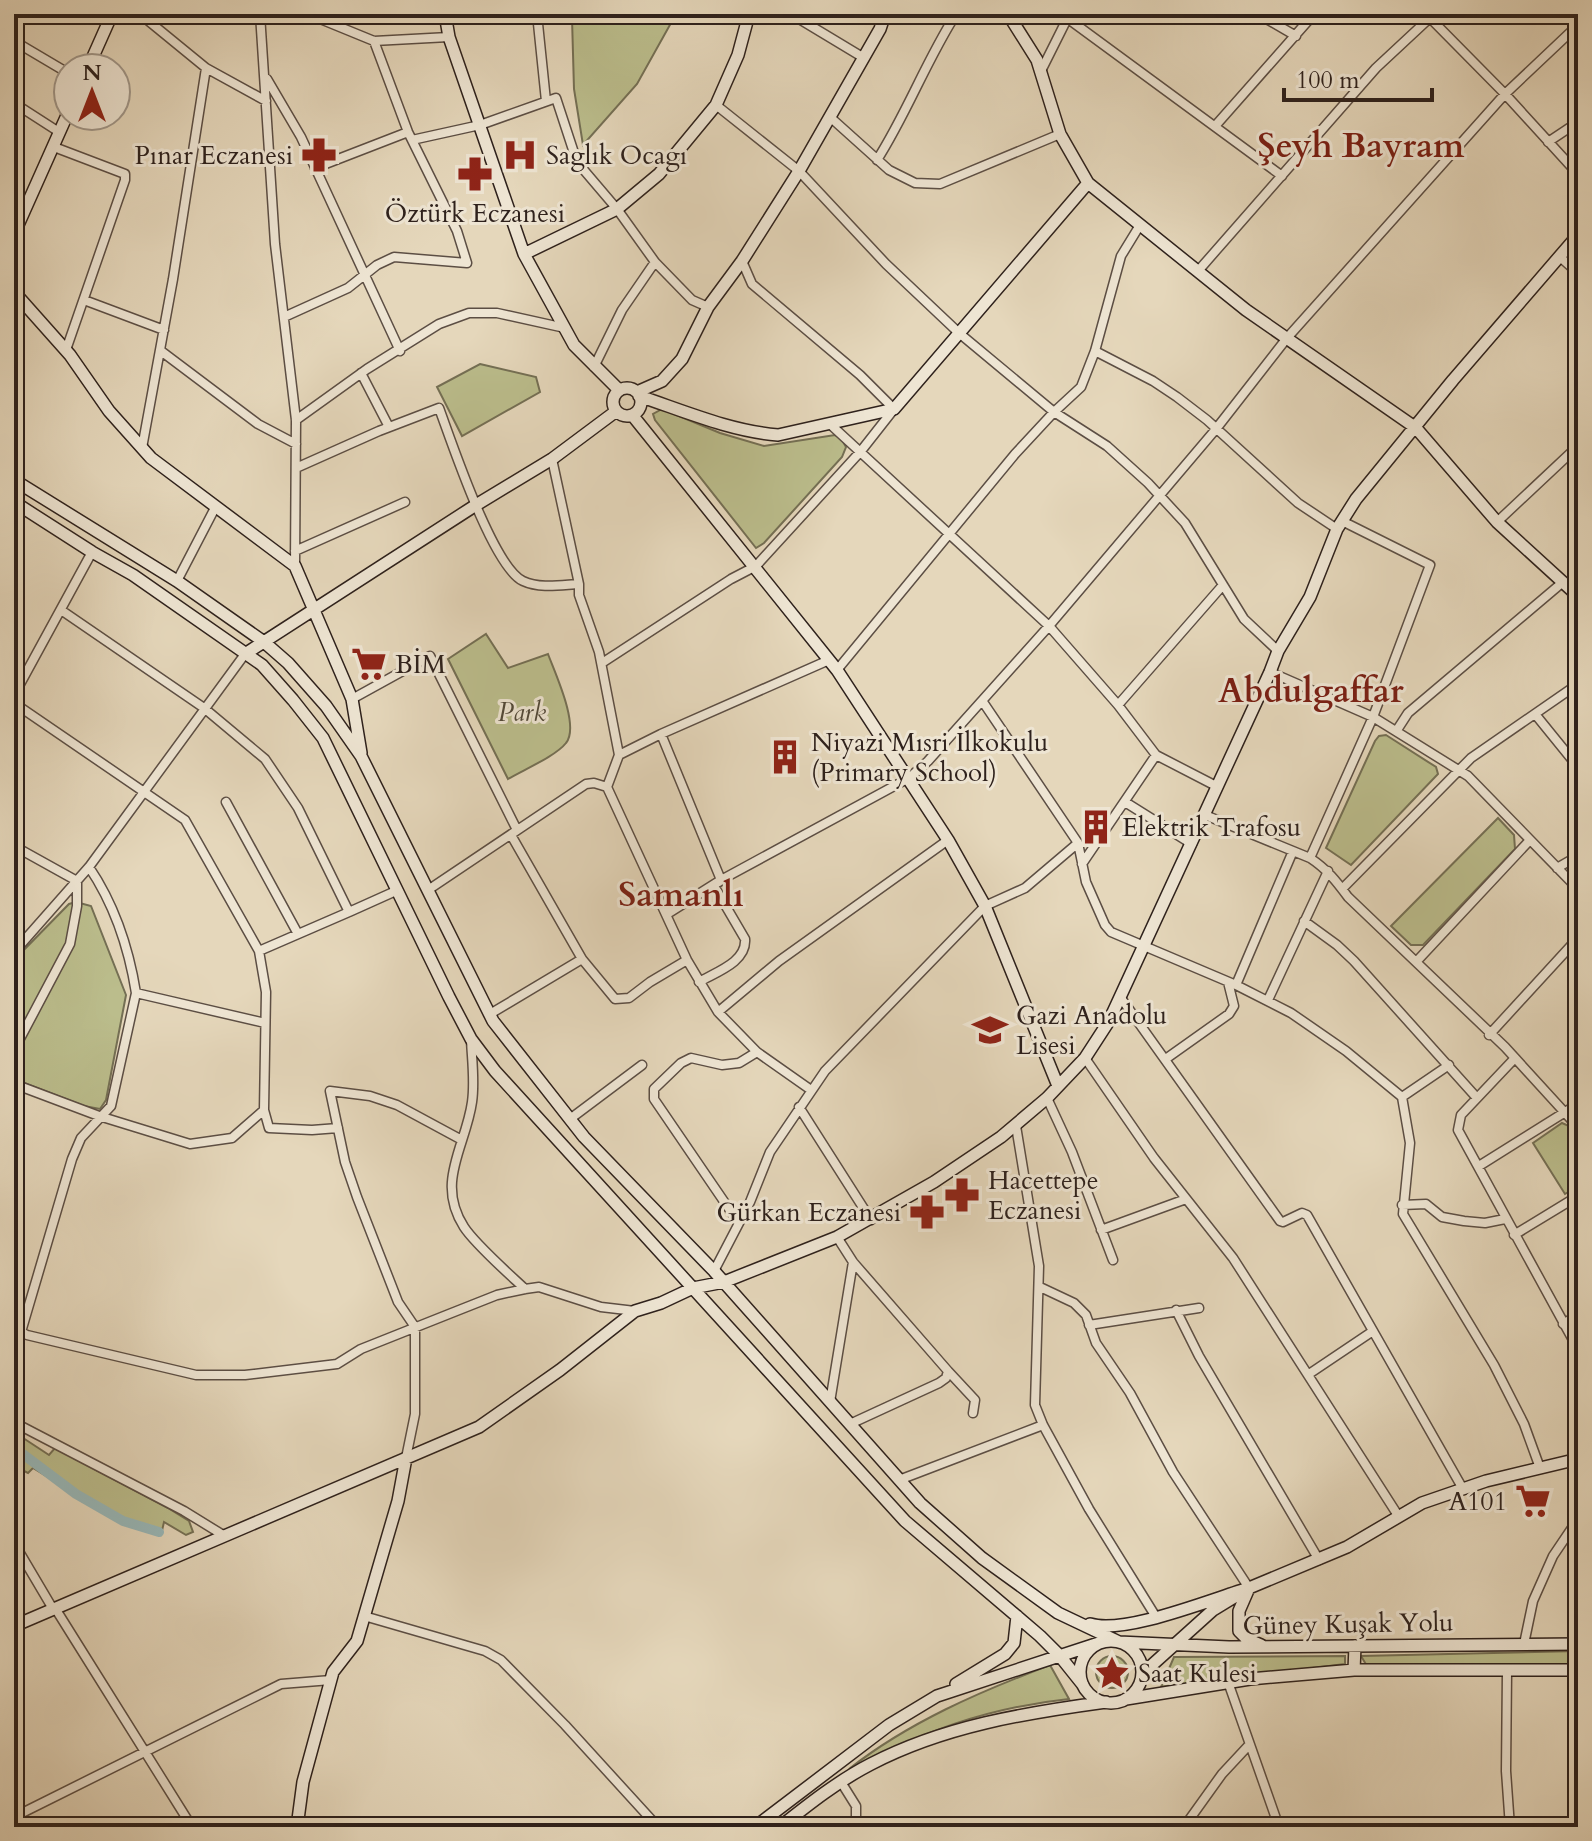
<svg xmlns="http://www.w3.org/2000/svg" width="1592" height="1841" viewBox="0 0 1592 1841" font-family="Cardo,serif">
  <style>
    .green { fill: #bbbd8c; stroke: #746f54; stroke-width: 2 }
    .lines { fill: none; stroke-linecap: round; stroke-linejoin: round }
    .canal { stroke: #98b8b9; stroke-width: 10 }
    .street-casing { stroke: #5c4e44; stroke-width: 11 }
    .secondary-casing { stroke: #2e211c; stroke-width: 14 }
    .street { stroke: #eee5d3; stroke-width: 8 }
    .secondary { stroke: #eee5d3; stroke-width: 11 }
    .labels { text-anchor: middle; dominant-baseline: central; stroke-width: 6; stroke-linejoin: round; paint-order: stroke }
    .poi-label { font-size: 26px; fill: #2e211c; stroke: #eee5d3; text-anchor: start }
    .park-label { font-size: 26px; font-style: italic; fill: #514838; stroke: #eee5d3 }
    .street-label { font-size: 26px; fill: #2e211c; stroke: #eee5d3 }
    .district-label { font-size: 34px; font-weight: bold; fill: #7a1f14; stroke: #eee5d3 }
  </style>
  <rect width="100%" height="100%" fill="#e5d7bb"/>
  <filter id="stains"><feTurbulence type="fractalNoise" baseFrequency=".0025" numOctaves="4"/><feColorMatrix values="0 0 0 0 .2 0 0 0 0 .09 0 0 0 0 .02 0 0 0 .5 -.17"/></filter>
  <radialGradient id="worn" r=".72"><stop offset=".6" stop-color="#630" stop-opacity="0"/><stop offset="1" stop-color="#630" stop-opacity=".3"/></radialGradient>
  <path class="green" d="M 576,14 L 676,14 L 637,84 L 583,145 L 574,89 L 572,18 Z
    M 480,364 L 536,377 L 540,392 L 462,436 L 437,387 Z
    M 662,409 L 720,433 L 764,446 L 835,435 L 841,438 L 846,447 L 842,457 L 764,543 L 756,548 L 655,420 L 653,414 Z
    M 486,634 L 508,668 L 548,654 C 555,673 580,726 566,743 C 556,756 523,770 508,779 L 448,659 Z
    M 1386,735 L 1436,767 L 1438,774 L 1351,865 L 1326,848 L 1375,741 L 1379,736 Z
    M 1498,818 L 1514,835 L 1515,849 L 1423,945 L 1411,945 L 1391,926 Z
    M 76,902 L 91,906 L 126,995 L 106,1100 L 100,1109 L 84,1106 L 14,1079 L 14,960 L 69,904 Z
    M 1562,1123 L 1569,1126 L 1578,1136 L 1578,1186 L 1565,1194 L 1533,1143 Z
    M 14,1432 L 49,1455 L 55,1448 L 168,1508 L 189,1521 L 193,1532 L 186,1535 L 164,1522 L 161,1535 L 125,1524 L 33,1468 L 28,1473 L 14,1466 Z
    M 1578,1651 L 1578,1665 L 1367,1666 L 1361,1656 Z
    M1096 1672a16 16 0 1 1 32 0a16 16 0 1 1-32 0Z
    M 1345,1656 L 1345,1664 L 1161,1687 L 1174,1657 Z
    M 1050,1665 L 1069,1699 C 984,1708 925,1732 849,1769 C 909,1722 979,1692 1050,1665 Z"/>
  <g class="lines">
    <path class="canal" d="M 14,1451 L 24,1455 L 76,1494 L 123,1521 L 159,1532"/>
    <g class="street-casing">
      <path id="street" d="M 140,14 L 206,68 L 266,101
        M 260,14 L 275,244 L 296,420 L 295,566
        M 308,14 L 374,41 L 449,37
        M 537,14 L 546,101
        M 736,14 L 747,23
        M 791,14 L 864,58
        M 1258,14 L 1296,36
        M 1426,14 L 1505,94 L 1578,174
        M 1067,18 L 1282,176
        M 14,28 L 22,14
        M 14,41 L 68,73
        M 1041,71 L 1069,15
        M 267,79 L 301,137 L 400,351
        M 14,103 L 59,132
        M 716,105 L 799,171 L 886,264 L 959,333 L 1054,412 L 1107,446 L 1148,483 L 1185,523 L 1244,619 L 1278,651
        M 830,117 L 889,170 L 915,183 L 940,184 L 1060,134
        M 1216,125 L 1314,14
        M 412,140 L 480,125 L 556,98 L 577,162 L 617,209 L 655,262 L 622,310 L 594,367
        M 1548,142 L 1578,122
        M 54,147 L 125,174 L 125,180 L 66,350
        M 877,160 C 907,113 926,61 956,14
        M 315,168 L 408,132
        M 1560,257 L 1578,273
        M 655,262 L 692,300 L 708,307
        M 1198,271 L 1376,68 L 1434,14
        M 84,300 L 164,330
        M 284,317 L 348,288 L 377,265 L 394,257 L 467,263 L 457,231 L 408,132 L 374,41
        M 161,351 L 258,424 L 296,444
        M 1095,351 L 1153,381 L 1177,397 L 1207,420 L 1298,503 L 1337,529
        M 361,373 L 389,427
        M 296,420 L 367,369 L 439,324 L 469,313 L 497,313 L 565,328
        M 831,425 L 1049,626 L 1118,705 L 1156,755 L 1218,787
        M 142,448 L 173,279 L 206,68
        M 552,459 L 579,584 L 579,595 L 599,652 L 619,755 L 607,787 L 687,960 L 718,1012 L 757,1052 L 811,1090
        M 296,468 L 379,431 L 439,408 C 452,443 493,567 523,581 C 540,589 561,585 579,584
        M 1497,522 L 1578,446
        M 295,551 L 405,502
        M 177,581 L 216,506
        M 61,610 L 204,708 L 265,759 L 298,808 L 349,912 L 398,890
        M 602,663 L 731,579 L 756,566 L 861,451 L 894,409 L 860,375 L 752,284 L 742,261
        M 837,670 L 1015,454 L 1054,412 L 1081,387 L 1095,351 L 1121,256 L 1140,225
        M 1270,672 L 1373,717 L 1468,776 L 1578,889
        M 14,695 L 92,552
        M 352,699 L 430,656 L 517,830
        M 983,702 L 1078,843 L 1086,882 L 1105,925 L 1111,932 L 1236,985 L 1291,1013 L 1346,1051 L 1402,1097 L 1410,1143 L 1403,1214 L 1494,1365 L 1524,1424 L 1540,1468
        M 14,703 L 185,820 L 259,951 L 266,992 L 264,1110 L 269,1128 L 312,1130 L 338,1128
        M 1118,705 L 1223,585
        M 1535,714 L 1578,767
        M 1397,730 L 1408,713 L 1563,582
        M 661,734 L 721,880 L 719,882
        M 619,755 L 661,734 L 829,660
        M 226,802 L 298,934
        M 1125,802 L 1192,844
        M 1205,815 L 1310,858 C 1327,869 1337,882 1348,897 L 1505,1047 L 1578,1127
        M 511,835 L 582,959 L 615,999 L 629,998 L 650,982 L 687,960
        M 14,846 L 77,881 L 77,906 L 70,944 L 14,1050
        M 1310,858 L 1373,717 L 1430,565 L 1342,521
        M 1082,864 L 1156,755
        M 89,867 C 114,904 129,949 136,993 L 265,1023
        M 1557,868 L 1578,856
        M 1342,889 L 1471,758 L 1578,684
        M 428,890 L 586,784 L 594,783 L 607,787
        M 667,914 L 721,880 L 909,778 L 928,761 L 1049,626 L 1216,429 L 1287,338 L 1505,94 L 1578,25
        M 1304,921 L 1337,945 L 1354,961 L 1477,1098
        M 259,951 L 349,912
        M 14,952 L 89,867 L 245,654
        M 1416,962 L 1530,840
        M 699,982 C 716,972 747,962 745,939 L 714,886
        M 1236,985 L 1293,851
        M 1121,998 L 1280,1221 L 1283,1222 L 1302,1213 L 1307,1215 L 1463,1489
        M 1268,1000 L 1328,871
        M 718,1012 L 779,961 L 948,840
        M 490,1014 L 582,959
        M 1489,1035 L 1578,938
        M 471,1040 C 472,1060 475,1082 472,1102 C 466,1146 435,1182 464,1227 C 475,1244 509,1274 525,1289
        M 1085,1058 L 1154,1158 L 1233,1258 L 1399,1517
        M 1167,1058 L 1229,1014 L 1234,1006 L 1228,982
        M 1515,1058 L 1461,1115 L 1458,1130 L 1578,1349
        M 14,1084 L 99,1116 L 190,1144 L 232,1138 L 264,1110
        M 1402,1097 L 1449,1065
        M 1047,1098 L 1072,1152 L 1113,1260
        M 799,1107 L 871,1220
        M 570,1119 L 642,1065
        M 1016,1126 L 1039,1266 L 1035,1405 L 1043,1425 L 1089,1509 L 1156,1617
        M 1479,1166 L 1578,1104
        M 1402,1205 L 1426,1204 L 1442,1217 L 1464,1221 L 1485,1223 L 1505,1219
        M 738,1222 L 654,1099 L 654,1089 L 681,1063 L 691,1058 L 722,1065 L 739,1063 L 757,1052
        M 1101,1230 L 1186,1199
        M 1514,1235 L 1578,1196
        M 837,1237 L 853,1262 L 948,1371 L 946,1378 L 939,1383 L 850,1424
        M 714,1271 L 750,1202 L 770,1152 L 825,1071 L 985,906 L 1025,888 L 1078,843
        M 1040,1287 L 1074,1303 L 1086,1315 L 1096,1343 L 1130,1393 L 1173,1472 L 1249,1588
        M 1176,1310 L 1199,1356 L 1319,1560
        M 1563,1324 L 1578,1315
        M 1089,1325 L 1199,1308
        M 14,1328 L 27,1335 L 196,1375 L 245,1375 L 337,1364 L 361,1349 L 449,1314 L 497,1295 L 525,1289 L 539,1287 L 601,1307 L 635,1311
        M 21,1332 L 72,1159 L 81,1138 L 111,1106 L 136,993
        M 948,1371 L 975,1400 L 973,1413
        M 1309,1374 L 1373,1331
        M 830,1402 L 853,1262
        M 17,1424 L 184,1511 L 223,1535
        M 406,1458 L 415,1414 L 415,1327 L 398,1302 L 357,1197 L 345,1162 L 330,1091 L 370,1096 L 397,1105 L 460,1139
        M 899,1480 L 1043,1425
        M 14,1543 L 53,1609
        M 55,1608 L 192,1827
        M 364,1616 L 485,1651 L 501,1660 L 565,1725 L 658,1827
        M 1524,1644 L 1533,1601 L 1553,1556 L 1578,1519
        M 1507,1672 L 1506,1771 L 1510,1827
        M 1228,1682 L 1279,1827
        M 841,1782 L 856,1806 L 856,1822 L 859,1827
        M 14,1817 L 281,1684 L 331,1680
        M 1184,1827 L 1222,1774 L 1249,1745"/>
    </g>
    <g class="secondary-casing">
      <path id="secondary" d="M 445,14 L 449,37 L 524,254 L 574,345 L 619,390
        M 1008,14 L 1037,60 L 1060,134 L 1088,183 L 1246,310 L 1416,428 L 1497,522 L 1578,596
        M 88,68 L 112,14
        M 14,234 L 68,113
        M 524,254 L 617,209 L 659,174 L 716,105 L 738,55 L 749,14
        M 14,292 L 70,355 L 109,411 L 151,458 L 295,566 L 352,699 L 361,753
        M613 402a14 14 0 1 1 28 0a14 14 0 1 1-28 0Z
        M 637,392 L 662,381 L 682,359 L 708,307 L 742,261 L 799,171 L 880,29 L 885,14
        M 639,396 C 684,411 730,431 778,435 L 894,409 L 1088,183
        M 633,416 L 837,670 L 948,840 L 985,906 L 1058,1086
        M 14,480 L 177,581 L 264,642 L 288,663 L 326,706 L 361,756 L 493,1021 L 584,1137 L 714,1271 L 920,1503 L 982,1558 L 1058,1613 L 1119,1642 L 1229,1647 L 1578,1644
        M 14,502 L 92,552 L 133,575 L 262,665 L 293,700 L 323,738 L 449,997 L 471,1039 L 495,1071 L 905,1521 L 1040,1636 L 1059,1655 L 1083,1685
        M 245,654 L 476,505 L 552,459 L 615,412
        M 1090,1624 C 1124,1635 1212,1599 1249,1588 L 1213,1610 L 1142,1674
        M 14,1626 L 479,1427 L 560,1370 L 635,1311 L 661,1303 L 693,1288 L 724,1282 L 837,1237 L 934,1182 L 1001,1137 L 1047,1098 L 1085,1058 L 1109,1021 L 1270,672 L 1278,651 L 1310,597 L 1337,529 L 1356,499 L 1453,380 L 1578,235
        M1080 1672a31 31 0 1 1 62 0a31 31 0 1 1-62 0Z
        M 1261,1645 L 1247,1639 L 1239,1631 L 1239,1611 L 1249,1588 L 1347,1547 L 1422,1503 L 1486,1481 L 1578,1459
        M 1354,1670 L 1355,1646
        M 956,1684 L 1005,1654 L 1014,1643 L 1017,1616
        M 1126,1699 L 1250,1679 L 1354,1670 L 1578,1670
        M 297,1827 L 303,1782 L 333,1672 L 357,1641 L 398,1501 L 406,1458
        M 755,1827 L 889,1725 L 937,1696 L 1099,1643
        M 780,1827 C 809,1804 838,1781 871,1764 C 944,1726 1025,1713 1106,1702"/>
    </g>
    <use href="#street" class="street"/>
    <use href="#secondary" class="secondary"/>
  </g>
  <defs>
    <g id="pharmacy-bare" transform="scale(2.76)"><path d="M-2-6h4v4h4v4h-4v4h-4v-4h-4v-4h4Z" fill="#8f2418" stroke="#eee5d3" stroke-width="2.5" paint-order="stroke"/></g>
    <g id="hospital-bare" transform="scale(2.76)"><path d="M-5-5h3v3.5h4V-5h3V5h-3V1.5h-4V5h-3Z" fill="#8f2418" stroke="#eee5d3" stroke-width="2.5" paint-order="stroke"/></g>
    <g id="supermarket-bare" transform="scale(2.76)"><path d="M-6-5.5h2.5l.6 2H6L4.5 2H-2.5L-4.4-4H-6ZM-1.5 3.2a1.3 1.3 0 1 0 .1 0ZM3 3.2a1.3 1.3 0 1 0 .1 0Z" fill="#8f2418" stroke="#eee5d3" stroke-width="2.5" paint-order="stroke"/></g>
    <g id="building-bare" transform="scale(2.76)"><path d="M-4-6H4V6H1V3H-1V6H-4ZM-2.5-4.3h1.7v1.8h-1.7ZM.8-4.3h1.7v1.8H.8ZM-2.5-1h1.7V.8h-1.7ZM.8-1h1.7V.8H.8Z" fill="#8f2418" stroke="#eee5d3" stroke-width="2.5" paint-order="stroke"/></g>
    <g id="school-bare" transform="scale(2.76)"><path d="M0-5L7-2L0 1L-7-2ZM-4 1L0 2.5L4 1V4Q0 6-4 4Z" fill="#8f2418" stroke="#eee5d3" stroke-width="2.5" paint-order="stroke"/></g>
    <g id="sight-bare" transform="scale(2.76)"><path d="M0-6L1.8-2.2L6-1.7L2.9 1.2L3.7 5.4L0 3.3L-3.7 5.4L-2.9 1.2L-6-1.7L-1.8-2.2Z" fill="#8f2418" stroke="#eee5d3" stroke-width="2.5" paint-order="stroke"/></g>
  </defs>
  <g fill-rule="evenodd">
    <use href="#pharmacy-bare" x="319" y="155"/>
    <use href="#hospital-bare" x="520" y="155"/>
    <use href="#pharmacy-bare" x="475" y="174"/>
    <use href="#supermarket-bare" x="369" y="664"/>
    <use href="#building-bare" x="785" y="757"/>
    <use href="#building-bare" x="1096" y="827"/>
    <use href="#school-bare" x="990" y="1030"/>
    <use href="#pharmacy-bare" x="962" y="1195"/>
    <use href="#pharmacy-bare" x="927" y="1212"/>
    <use href="#supermarket-bare" x="1533" y="1501"/>
    <use href="#sight-bare" x="1112" y="1673"/>
  </g>
  <g class="labels">
    <g class="poi-label">
      <text x="293" y="155" text-anchor="end">Pınar Eczanesi</text>
      <text x="546" y="155">Saglık Ocagı</text>
      <text x="475" y="213" text-anchor="middle">Öztürk Eczanesi</text>
      <text x="395" y="664">BİM</text>
      <text x="811" y="742">Niyazi Mısri İlkokulu<tspan x="811" dy="30">(Primary School)</tspan></text>
      <text x="1122" y="827">Elektrik Trafosu</text>
      <text x="1016" y="1015">Gazi Anadolu<tspan x="1016" dy="30">Lisesi</tspan></text>
      <text x="988" y="1180">Hacettepe<tspan x="988" dy="30">Eczanesi</tspan></text>
      <text x="901" y="1212" text-anchor="end">Gürkan Eczanesi</text>
      <text x="1507" y="1501" text-anchor="end">A101</text>
      <text x="1138" y="1673">Saat Kulesi</text>
    </g>
    <g class="park-label">
      <text x="522" y="712">Park</text>
    </g>
    <g class="street-label">
      <text transform="translate(1348 1624) rotate(-1)">Güney Kuşak Yolu</text>
    </g>
    <g class="district-label">
      <text x="1361" y="146">Şeyh Bayram</text>
      <text x="1311" y="691">Abdulgaffar</text>
      <text x="681" y="895">Samanlı</text>
    </g>
  </g>
  <rect width="1592" height="1841" fill="none" stroke="#e5d7bb" stroke-width="48"/>
  <rect x="16" y="16" width="1560" height="1809" fill="none" stroke="#2e211c" stroke-width="4"/>
  <rect x="24" y="24" width="1544" height="1793" fill="none" stroke="#2e211c" stroke-width="2"/>
  <g transform="translate(92 92)"><circle r="38" fill="#eee5d3" stroke="#a1978a" stroke-width="2"/>
  <path d="M0-6L14 30L0 20L-14 30Z" fill="#8f2418"/>
  <text y="-12" font-size="22" font-weight="bold" text-anchor="middle" fill="#2e211c">N</text>
  </g>
  <path d="M1284 88v12h148v-12" fill="none" stroke="#2e211c" stroke-width="4"/>
  <text x="1296" y="88" font-size="24" fill="#2e211c" stroke="#eee5d3" stroke-width="6" paint-order="stroke">100 m</text>
  <rect width="100%" height="100%" filter="url(#stains)"/>
  <rect width="100%" height="100%" fill="url(#worn)"/>
</svg>
